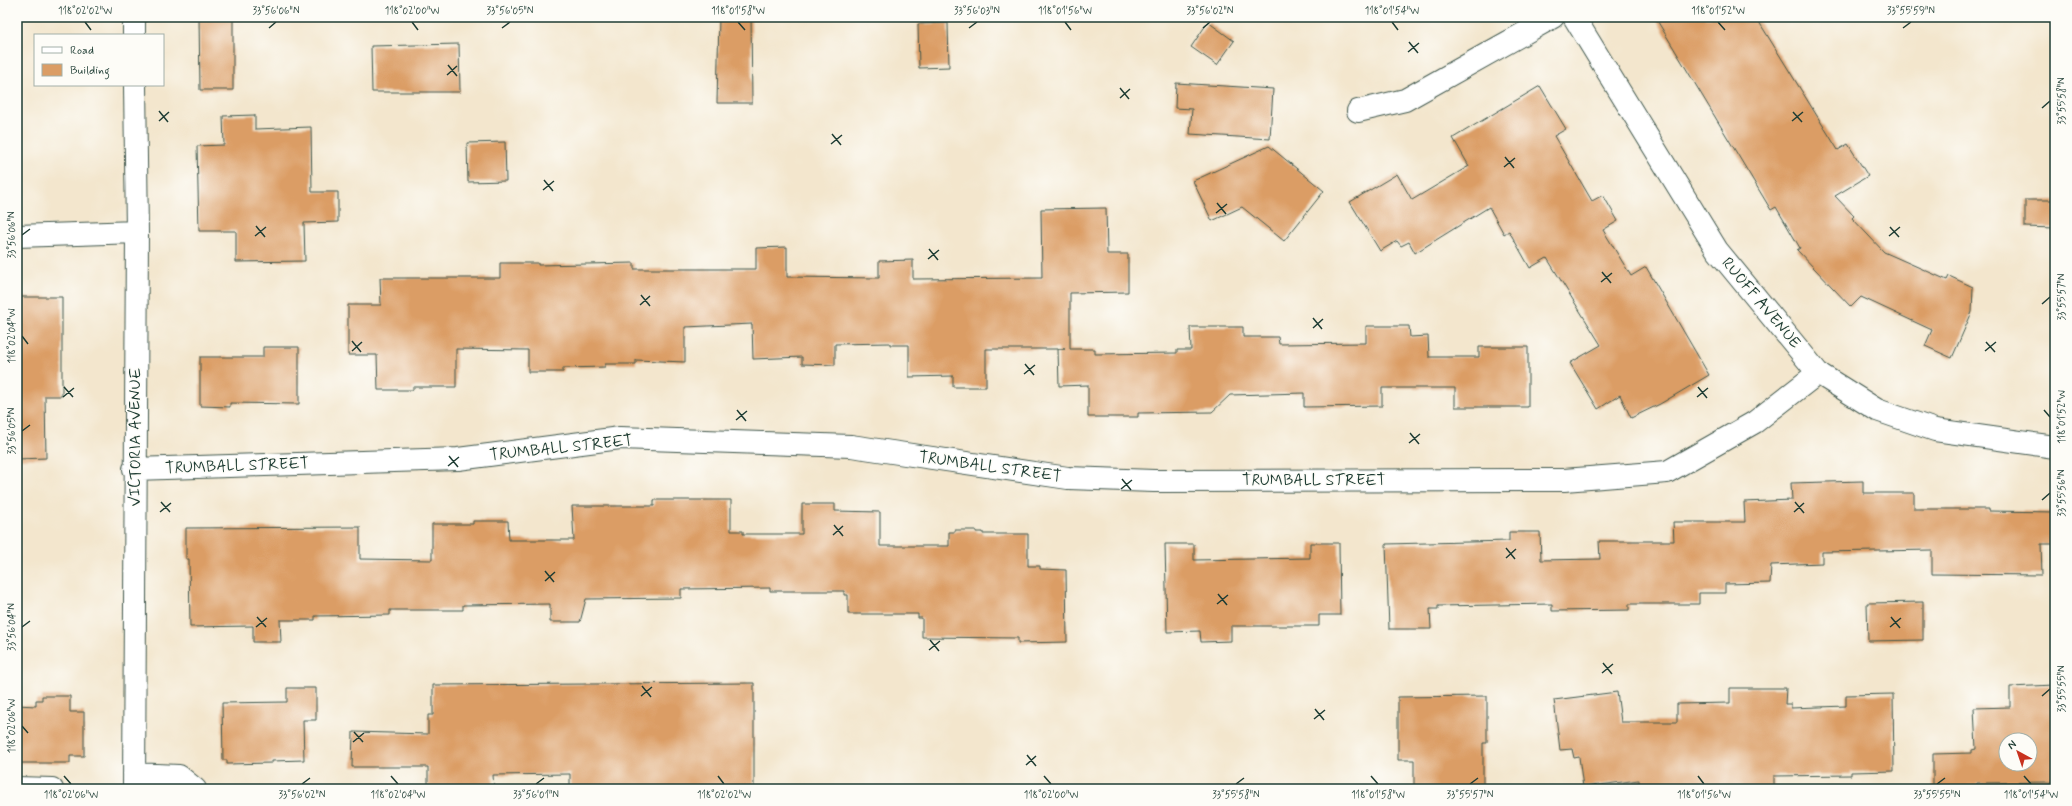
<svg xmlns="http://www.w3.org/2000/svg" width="2072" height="806" viewBox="0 0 2072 806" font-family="Mynerve,sans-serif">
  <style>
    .building { fill: #db9d65; fill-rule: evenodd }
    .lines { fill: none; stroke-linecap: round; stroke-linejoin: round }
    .minor-casing { stroke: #3f564b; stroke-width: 24 }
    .minor { stroke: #fff; stroke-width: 22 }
    .ticks { fill: none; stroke: #1f3d34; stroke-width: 1.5 }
    .labels { text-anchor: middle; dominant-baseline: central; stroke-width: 3; stroke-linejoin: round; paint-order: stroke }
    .street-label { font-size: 16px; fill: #1f3d34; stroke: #fdfcf7 }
    .neatline { fill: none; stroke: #1f3d34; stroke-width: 1.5 }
    .ticks-label { font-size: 10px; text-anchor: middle; fill: #1f3d34 }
  </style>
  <rect width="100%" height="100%" fill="#fdfcf7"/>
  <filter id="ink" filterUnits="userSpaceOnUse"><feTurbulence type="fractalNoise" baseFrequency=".025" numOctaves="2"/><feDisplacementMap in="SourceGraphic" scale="8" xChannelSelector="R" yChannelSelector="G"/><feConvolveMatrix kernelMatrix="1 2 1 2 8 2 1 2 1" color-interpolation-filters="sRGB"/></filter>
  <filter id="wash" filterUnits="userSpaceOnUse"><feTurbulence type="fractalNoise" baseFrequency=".012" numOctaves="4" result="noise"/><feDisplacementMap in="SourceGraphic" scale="16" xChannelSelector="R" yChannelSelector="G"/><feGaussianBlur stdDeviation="0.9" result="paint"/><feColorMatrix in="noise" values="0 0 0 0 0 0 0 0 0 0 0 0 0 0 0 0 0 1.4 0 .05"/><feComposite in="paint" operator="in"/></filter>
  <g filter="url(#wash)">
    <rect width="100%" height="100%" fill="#f3e6cd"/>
    <g id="blocks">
      <path class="building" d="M 199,17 L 233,17 L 233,90 L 200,90 Z
        M 719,17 L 751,17 L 752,103 L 717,103 Z
        M 1655,17 L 1756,17 L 1838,150 L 1848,144 L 1868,176 L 1835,196 L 1854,216 L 1852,218 L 1884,252 L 1947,280 L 1949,276 L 1973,287 L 1972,312 L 1952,358 L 1925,346 L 1932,330 L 1861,297 L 1851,307 L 1797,250 L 1800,248 L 1776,207 L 1771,210 Z
        M 1208,22 L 1234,41 L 1217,65 L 1191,47 Z
        M 948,23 L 949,67 L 919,68 L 918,24 Z
        M 459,44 L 460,92 L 372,92 L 371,46 Z
        M 1176,83 L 1273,89 L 1270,139 L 1190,134 L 1192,109 L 1175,108 Z
        M 1540,86 L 1566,129 L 1554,136 L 1592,201 L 1603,195 L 1618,221 L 1603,230 L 1631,276 L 1646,267 L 1709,375 L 1660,404 L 1631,418 L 1620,395 L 1598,409 L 1570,363 L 1601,345 L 1547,258 L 1530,268 L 1509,231 L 1504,234 L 1489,207 L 1415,253 L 1409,242 L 1401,246 L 1397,241 L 1380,251 L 1350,202 L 1397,174 L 1412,200 L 1469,166 L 1453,138 Z
        M 255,115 L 255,129 L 311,127 L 312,192 L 338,192 L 338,222 L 304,223 L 305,261 L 236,262 L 236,231 L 199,231 L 197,146 L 224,145 L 223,116 Z
        M 505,142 L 506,181 L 468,182 L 467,143 Z
        M 1269,146 L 1324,191 L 1284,241 L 1242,207 L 1212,221 L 1193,181 Z
        M 2025,200 L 2055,200 L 2055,228 L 2025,227 Z
        M 1106,208 L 1107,254 L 1128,254 L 1128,292 L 1070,293 L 1070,349 L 1095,349 L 1095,354 L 1177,353 L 1177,350 L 1191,350 L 1190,327 L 1243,327 L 1243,337 L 1278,337 L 1279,344 L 1366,343 L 1366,326 L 1409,326 L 1410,337 L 1428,336 L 1429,357 L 1479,357 L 1479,347 L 1528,347 L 1528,407 L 1455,407 L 1455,388 L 1382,388 L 1382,406 L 1304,407 L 1304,393 L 1230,395 L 1212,412 L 1138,413 L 1138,417 L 1088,417 L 1088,385 L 1059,386 L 1058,349 L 1065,349 L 986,349 L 986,387 L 953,387 L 953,376 L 909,377 L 909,345 L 890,345 L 890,343 L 835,344 L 835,365 L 802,364 L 802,357 L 753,359 L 752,324 L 685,327 L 685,362 L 636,360 L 636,364 L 605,364 L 605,367 L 563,368 L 563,372 L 528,372 L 528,350 L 456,349 L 456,387 L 413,387 L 413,390 L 378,390 L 377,355 L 348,355 L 348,305 L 381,305 L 380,278 L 500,278 L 500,263 L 538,263 L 538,265 L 634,263 L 634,269 L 756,269 L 756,248 L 787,247 L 787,277 L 879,278 L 879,261 L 913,260 L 913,279 L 1042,278 L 1041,209 Z
        M 17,297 L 62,297 L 62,396 L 45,396 L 46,458 L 17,459 Z
        M 263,347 L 299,347 L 299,404 L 230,403 L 230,407 L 200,406 L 200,357 L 263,357 Z
        M 1863,481 L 1863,493 L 1914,493 L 1914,509 L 1989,509 L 1989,511 L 2055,512 L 2055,544 L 2041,544 L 2042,575 L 1932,574 L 1932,550 L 1822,552 L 1822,563 L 1771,565 L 1770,583 L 1725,584 L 1725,593 L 1699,593 L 1699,604 L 1629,604 L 1629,610 L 1552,611 L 1552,604 L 1438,606 L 1438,609 L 1430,609 L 1431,629 L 1389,629 L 1386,544 L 1509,541 L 1509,532 L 1540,532 L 1541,560 L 1600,559 L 1599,541 L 1674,541 L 1673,522 L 1745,522 L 1744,502 L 1792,500 L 1791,483 Z
        M 654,500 L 731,500 L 731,531 L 743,531 L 743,534 L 802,534 L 802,504 L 835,504 L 835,511 L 880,512 L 880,546 L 949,546 L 949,532 L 955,532 L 955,530 L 976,530 L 976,532 L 983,532 L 983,534 L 1028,534 L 1028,566 L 1040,566 L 1040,569 L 1066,570 L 1067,642 L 1018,643 L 1018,638 L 922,637 L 922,618 L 918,618 L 918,614 L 848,614 L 848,595 L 844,595 L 844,591 L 770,591 L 770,588 L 681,589 L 681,598 L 586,599 L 580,622 L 550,622 L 550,604 L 463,605 L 463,610 L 390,610 L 390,615 L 315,616 L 315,620 L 280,620 L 281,642 L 253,642 L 253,626 L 190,627 L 189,559 L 186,559 L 186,528 L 360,527 L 360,559 L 432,560 L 432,524 L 473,524 L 473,521 L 508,521 L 509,540 L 574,540 L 572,506 L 654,506 Z
        M 1310,543 L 1339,543 L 1340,615 L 1319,615 L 1319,626 L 1231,626 L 1231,641 L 1201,642 L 1200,631 L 1167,632 L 1165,544 L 1194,544 L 1194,560 L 1310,558 Z
        M 1923,602 L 1923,640 L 1868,641 L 1867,603 Z
        M 754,683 L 754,789 L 570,789 L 570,774 L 493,775 L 494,789 L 428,789 L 428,767 L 352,767 L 353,732 L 428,734 L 428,715 L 433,715 L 433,685 Z
        M 2055,685 L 2055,782 L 1977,783 L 1976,789 L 1933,789 L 1933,754 L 1972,753 L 1972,750 L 1976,749 L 1974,708 L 2010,707 L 2010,687 ZM 2006,740 L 2030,740 L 2030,764 L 2006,764 Z
        M 287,688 L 316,688 L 316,720 L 303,720 L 304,760 L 272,761 L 272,763 L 227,764 L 227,760 L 223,760 L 222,703 L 287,702 Z
        M 1730,688 L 1786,688 L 1785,704 L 1791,704 L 1791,708 L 1846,706 L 1846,695 L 1893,694 L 1894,771 L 1851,772 L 1851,775 L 1774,776 L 1774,789 L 1639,787 L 1639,780 L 1583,787 L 1579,757 L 1574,758 L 1572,749 L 1560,750 L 1554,700 L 1617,692 L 1621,722 L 1677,722 L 1677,704 L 1730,703 Z
        M 42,696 L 70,696 L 70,712 L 84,712 L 84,756 L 70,756 L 70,763 L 17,763 L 17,705 L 36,706 L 36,700 L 42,700 Z
        M 1487,696 L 1487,743 L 1483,743 L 1483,789 L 1414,789 L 1414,760 L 1398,760 L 1398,697 Z"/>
    </g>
  </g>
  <g filter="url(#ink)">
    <use href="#blocks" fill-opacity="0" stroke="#3f564b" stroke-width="1"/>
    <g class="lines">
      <g class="minor-casing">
        <path id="minor" d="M 134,17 L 134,35
          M 1574,17 L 1717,250 L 1818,373 L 1877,410 L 1935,430 L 2055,447
          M 1358,111 L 1405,100 L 1553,17
          M 17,236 L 137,232
          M 134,469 L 458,459 L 620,438 L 851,446 L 1068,478 L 1154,481 L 1564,480 L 1667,472 L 1755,422 L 1818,373
          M 134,774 L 179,776 L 195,789
          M 17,788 L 52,789
          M 134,789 L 137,232 L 135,85"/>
      </g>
      <use href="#minor" class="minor"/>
    </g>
  </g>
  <path class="ticks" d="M 85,22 L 91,30M 412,22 L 418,30M 738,22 L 745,30M 1065,22 L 1071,30M 1392,22 L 1398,30M 1718,22 L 1725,30M 269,28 L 276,22M 502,28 L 510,22M 969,28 L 977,22M 1203,28 L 1210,22M 1903,28 L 1911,22M 1409,42 L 1418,53M 1408,52 L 1419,43M 448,65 L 457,76M 447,75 L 457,66M 1120,88 L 1129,99M 1120,98 L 1130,89M 2042,108 L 2050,101M 159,111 L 168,122M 1793,112 L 1802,122M 159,121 L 169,112M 1792,121 L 1803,112M 832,134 L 841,145M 831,144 L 842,135M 1505,157 L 1514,168M 1504,167 L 1515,158M 544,180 L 553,191M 543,190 L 554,181M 1217,203 L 1226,214M 1216,213 L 1227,204M 256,226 L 265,237M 1890,227 L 1899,237M 22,235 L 30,229M 255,236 L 266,227M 1889,236 L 1900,227M 929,249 L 938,260M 928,259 L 939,250M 1602,272 L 1611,283M 1601,282 L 1612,273M 641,295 L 650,306M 2042,304 L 2050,297M 640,305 L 650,296M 1313,318 L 1322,329M 1313,328 L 1323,319M 22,336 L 28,344M 352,341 L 361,352M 1986,342 L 1995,352M 352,351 L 362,342M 1985,351 L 1996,342M 1025,364 L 1034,375M 1024,374 L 1035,365M 64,387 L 73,397M 1698,387 L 1707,398M 63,397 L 74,388M 1697,397 L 1708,388M 737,410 L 746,421M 2044,410 L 2050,417M 736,420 L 747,411M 22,431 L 30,425M 1410,433 L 1419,444M 1409,443 L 1420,434M 449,456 L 458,467M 448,466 L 459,457M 1122,479 L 1131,490M 1121,489 L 1132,480M 2042,500 L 2050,493M 161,502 L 170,512M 1795,502 L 1804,513M 160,512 L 171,503M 1794,512 L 1804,503M 834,525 L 843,536M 833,535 L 843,526M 1506,548 L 1515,559M 1506,558 L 1516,549M 545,571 L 554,582M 545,581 L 555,572M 1218,594 L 1227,605M 1217,604 L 1228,595M 257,617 L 266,627M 1891,617 L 1900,628M 22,627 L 30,621M 256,627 L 267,618M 1890,627 L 1901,618M 930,640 L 939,651M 929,650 L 940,641M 1603,663 L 1612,674M 1602,673 L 1613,664M 642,686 L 651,697M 641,696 L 652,687M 2042,696 L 2050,689M 1315,709 L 1324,720M 1314,719 L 1325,710M 22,726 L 28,733M 354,732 L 363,742M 353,742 L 364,733M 1027,755 L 1036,766M 1026,765 L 1036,756M 64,776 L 71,784M 391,776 L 398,784M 718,776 L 724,784M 1044,776 L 1051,784M 1371,776 L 1378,784M 1698,776 L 1704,784M 2024,776 L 2031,784M 302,784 L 310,778M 536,784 L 544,778M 1236,784 L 1244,778M 1470,784 L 1478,778M 1937,784 L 1945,778"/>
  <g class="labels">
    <g class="street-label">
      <text transform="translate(1761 303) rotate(50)">RUOFF AVENUE</text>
      <text transform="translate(135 437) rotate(-90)">VICTORIA AVENUE</text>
      <text transform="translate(561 448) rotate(-6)">TRUMBALL STREET</text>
      <text transform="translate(237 466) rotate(-2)">TRUMBALL STREET</text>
      <text transform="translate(990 467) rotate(8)">TRUMBALL STREET</text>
      <text x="1314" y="480">TRUMBALL STREET</text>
    </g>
  </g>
  <rect width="2072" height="806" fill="none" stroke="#fdfcf7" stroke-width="44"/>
  <rect x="34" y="34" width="130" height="52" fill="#fdfcf7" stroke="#a4b0a9"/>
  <rect x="42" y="47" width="20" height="6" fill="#ffffff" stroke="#a4b0a9"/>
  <text x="70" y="54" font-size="12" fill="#1f3d34">Road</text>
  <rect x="42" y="64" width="20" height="12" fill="#db9d65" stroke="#a4b0a9"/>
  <text x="70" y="74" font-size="12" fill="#1f3d34">Building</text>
  <g transform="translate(2018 752) rotate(320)"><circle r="19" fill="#fdfcf7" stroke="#a4b0a9"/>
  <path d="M0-3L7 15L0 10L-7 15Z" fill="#c8321e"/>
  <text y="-6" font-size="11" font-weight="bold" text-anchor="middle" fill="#1f3d34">N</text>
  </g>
  <rect x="22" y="22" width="2028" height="762" class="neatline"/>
  <g class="ticks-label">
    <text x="85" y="14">118°02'02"W</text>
    <text x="276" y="14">33°56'06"N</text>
    <text x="412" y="14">118°02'00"W</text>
    <text x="510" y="14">33°56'05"N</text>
    <text x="738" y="14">118°01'58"W</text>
    <text x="977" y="14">33°56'03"N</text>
    <text x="1065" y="14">118°01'56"W</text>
    <text x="1210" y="14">33°56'02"N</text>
    <text x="1392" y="14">118°01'54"W</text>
    <text x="1718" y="14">118°01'52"W</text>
    <text x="1911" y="14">33°55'59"N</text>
    <text transform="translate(2061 101) rotate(-90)" y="4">33°55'58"N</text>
    <text transform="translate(11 235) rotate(-90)" y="4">33°56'06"N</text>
    <text transform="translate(2061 297) rotate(-90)" y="4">33°55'57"N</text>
    <text transform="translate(11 336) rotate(-90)" y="4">118°02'04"W</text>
    <text transform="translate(2061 417) rotate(-90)" y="4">118°01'52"W</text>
    <text transform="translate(11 431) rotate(-90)" y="4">33°56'05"N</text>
    <text transform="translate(2061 493) rotate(-90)" y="4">33°55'56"N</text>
    <text transform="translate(11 627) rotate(-90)" y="4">33°56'04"N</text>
    <text transform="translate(2061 689) rotate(-90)" y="4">33°55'55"N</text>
    <text transform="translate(11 726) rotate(-90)" y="4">118°02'06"W</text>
    <text x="71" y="798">118°02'06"W</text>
    <text x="302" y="798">33°56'02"N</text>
    <text x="398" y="798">118°02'04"W</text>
    <text x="536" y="798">33°56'01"N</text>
    <text x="724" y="798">118°02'02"W</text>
    <text x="1051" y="798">118°02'00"W</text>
    <text x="1236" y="798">33°55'58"N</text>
    <text x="1378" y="798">118°01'58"W</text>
    <text x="1470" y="798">33°55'57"N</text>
    <text x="1704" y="798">118°01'56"W</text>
    <text x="1937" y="798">33°55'55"N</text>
    <text x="2031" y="798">118°01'54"W</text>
  </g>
</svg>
